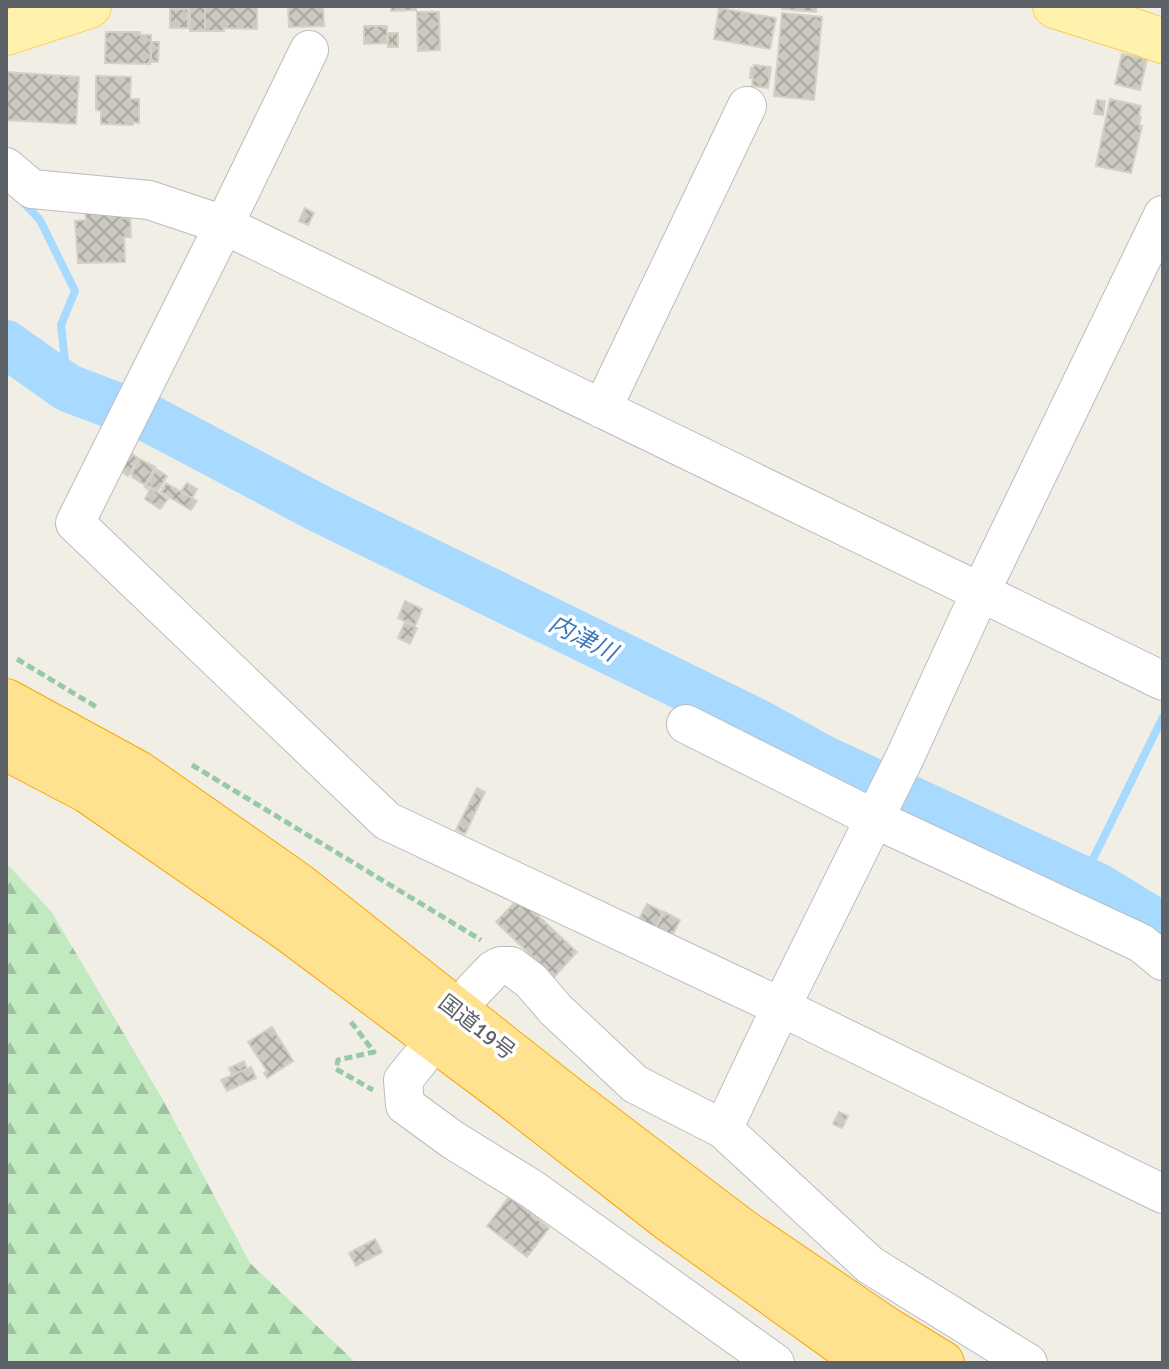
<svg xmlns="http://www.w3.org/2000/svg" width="1169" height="1369" viewBox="0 0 1169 1369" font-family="Signika,'Noto Sans JP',sans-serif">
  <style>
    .forest { fill: url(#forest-firs) }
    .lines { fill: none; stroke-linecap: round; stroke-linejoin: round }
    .stream { stroke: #a8d9ff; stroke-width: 8 }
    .river { stroke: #a8d9ff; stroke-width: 48 }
    .building { fill: url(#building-cross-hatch); stroke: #d6d0c4; stroke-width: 2 }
    .minor-casing { stroke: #b8bcc0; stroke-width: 40 }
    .major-casing { stroke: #fccc54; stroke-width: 46 }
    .highway-casing { stroke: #f7a900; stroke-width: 46 }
    .path { stroke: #98c9a6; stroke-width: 5; stroke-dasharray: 8 4; stroke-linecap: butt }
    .minor { stroke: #fff; stroke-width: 38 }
    .major { stroke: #fff2ad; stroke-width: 44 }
    .highway { stroke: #ffe28f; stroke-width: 44 }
    .labels { text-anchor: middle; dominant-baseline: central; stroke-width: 7; stroke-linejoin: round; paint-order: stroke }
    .street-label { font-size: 22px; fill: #5d6268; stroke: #fff }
    .water-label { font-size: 24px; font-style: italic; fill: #3b79ba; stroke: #fff }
  </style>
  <defs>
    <pattern id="forest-firs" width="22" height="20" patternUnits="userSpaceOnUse" patternTransform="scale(2)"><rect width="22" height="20" fill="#c1eac1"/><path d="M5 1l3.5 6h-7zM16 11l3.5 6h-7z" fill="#a0c1a1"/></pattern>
    <pattern id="building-cross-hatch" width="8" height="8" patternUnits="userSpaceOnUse" patternTransform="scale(2)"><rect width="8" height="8" fill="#ccc9c3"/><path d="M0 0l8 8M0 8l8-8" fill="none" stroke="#a9a7a2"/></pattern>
  </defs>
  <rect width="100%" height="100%" fill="#f1eee6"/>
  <path class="forest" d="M 6,863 L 51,911 L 163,1100 L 250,1263 L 356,1363 L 6,1363 Z"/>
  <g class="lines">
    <path class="stream" d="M 23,202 L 40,220 L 75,291 L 61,325 L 68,388
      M 1098,887 L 1092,861 L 1163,717"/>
    <path class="river" d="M 6,344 L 68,388 L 150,419 L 320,509 L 756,722 L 823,759 L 1098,887 L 1163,927"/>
  </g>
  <path class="building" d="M 190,6 L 205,6 L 205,31 L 190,31 Z
    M 205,6 L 257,6 L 257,29 L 223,28 L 224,31 L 205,31 Z
    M 288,6 L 323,6 L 324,26 L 289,27 Z
    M 391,6 L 416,6 L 416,10 L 391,11 Z
    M 782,6 L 816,6 L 816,12 L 782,9 Z
    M 719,8 L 776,18 L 770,49 L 714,39 Z
    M 170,9 L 188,9 L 188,28 L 170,28 Z
    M 417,12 L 439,12 L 440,50 L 418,51 Z
    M 782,13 L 822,17 L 814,100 L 774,96 Z
    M 364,26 L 387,26 L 387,43 L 364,44 Z
    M 106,32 L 140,32 L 140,35 L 151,35 L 150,64 L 105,63 Z
    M 388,33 L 398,33 L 398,47 L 388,47 Z
    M 151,42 L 159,42 L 158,62 L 151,62 Z
    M 1122,54 L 1147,59 L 1140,90 L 1115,84 Z
    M 754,65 L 771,67 L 768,88 L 752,86 L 753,78 L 750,78 L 751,68 L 753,68 Z
    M 6,72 L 79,77 L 76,124 L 6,120 Z
    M 96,76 L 131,77 L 130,99 L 139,99 L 139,123 L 133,122 L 133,125 L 101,124 L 101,111 L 96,110 Z
    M 1110,99 L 1141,106 L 1139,116 L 1141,117 L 1139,125 L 1142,126 L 1131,173 L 1096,166 Z
    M 1097,100 L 1105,101 L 1103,115 L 1094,114 Z
    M 122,207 L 122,218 L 130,218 L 131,237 L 124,237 L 125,262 L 78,263 L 75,221 L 86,220 L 85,208 Z
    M 305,208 L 314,213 L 308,225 L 299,221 Z
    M 126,450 L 138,458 L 128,476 L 118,469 Z
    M 139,459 L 155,467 L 145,485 L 132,477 L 133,475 L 131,474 Z
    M 156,469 L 167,476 L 158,491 L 149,486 L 148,489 L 145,487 Z
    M 166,483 L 197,501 L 191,510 L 161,492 Z
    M 187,483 L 197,489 L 192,498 L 181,491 Z
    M 151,488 L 168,499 L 160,509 L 145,499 Z
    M 405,601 L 422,609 L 415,626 L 398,618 Z
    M 405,622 L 417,628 L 410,644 L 398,638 Z
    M 477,788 L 485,792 L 465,834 L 456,830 Z
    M 519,898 L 577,952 L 554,977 L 496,922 Z
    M 647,904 L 663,912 L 653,934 L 636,925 Z
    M 664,912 L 680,920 L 669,942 L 653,934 Z
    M 272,1027 L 293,1061 L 267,1078 L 264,1073 L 267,1071 L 248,1042 Z
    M 244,1061 L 247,1069 L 232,1075 L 229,1068 Z
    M 251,1067 L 256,1078 L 227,1091 L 221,1080 Z
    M 839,1112 L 848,1116 L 842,1128 L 833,1124 Z
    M 509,1197 L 549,1228 L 527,1257 L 487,1226 Z
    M 375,1239 L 382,1252 L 356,1266 L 349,1253 Z"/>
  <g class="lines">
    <g class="minor-casing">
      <path id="minor" d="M 309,50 L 224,225 L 75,523 L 387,821 L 781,1007 L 1163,1194
        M 6,167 L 32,189 L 149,200 L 224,225 L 1163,681
        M 602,409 L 747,106
        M 686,724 L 875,819 L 1141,943 L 1163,961
        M 473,991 L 493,970 L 500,966 L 511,966 L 531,981 L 556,1010 L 635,1084 L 723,1129 L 870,1265 L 1028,1363
        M 420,1059 L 403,1080 L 405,1105 L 453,1140 L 532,1189 L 775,1363
        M 723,1129 L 781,1007 L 905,757 L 980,593 L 1163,215"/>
    </g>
    <g class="major-casing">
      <path id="major" d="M 1055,6 L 1137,32 L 1163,41
        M 6,33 L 89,6"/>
    </g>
    <g class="highway-casing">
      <path id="highway" d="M 6,701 L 138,773 L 298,885 L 570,1100 L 742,1231 L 886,1329 L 942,1363
        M 6,748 L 88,791 L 289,930 L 511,1096 L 670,1220 L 851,1350 L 874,1363"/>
    </g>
    <path class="path" d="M 17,659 L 98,708
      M 192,765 L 481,940
      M 351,1022 L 374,1052 L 338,1060 L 336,1069 L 373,1090"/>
    <use href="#minor" class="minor"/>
    <use href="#major" class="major"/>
    <use href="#highway" class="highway"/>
  </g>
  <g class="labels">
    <g class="street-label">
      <text transform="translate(477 1027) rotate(38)">国道19号</text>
    </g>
    <g class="water-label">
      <text transform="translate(583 638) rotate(27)">内津川</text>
    </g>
  </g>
  <rect width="1169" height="1369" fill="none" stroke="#5d6268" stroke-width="16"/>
</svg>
